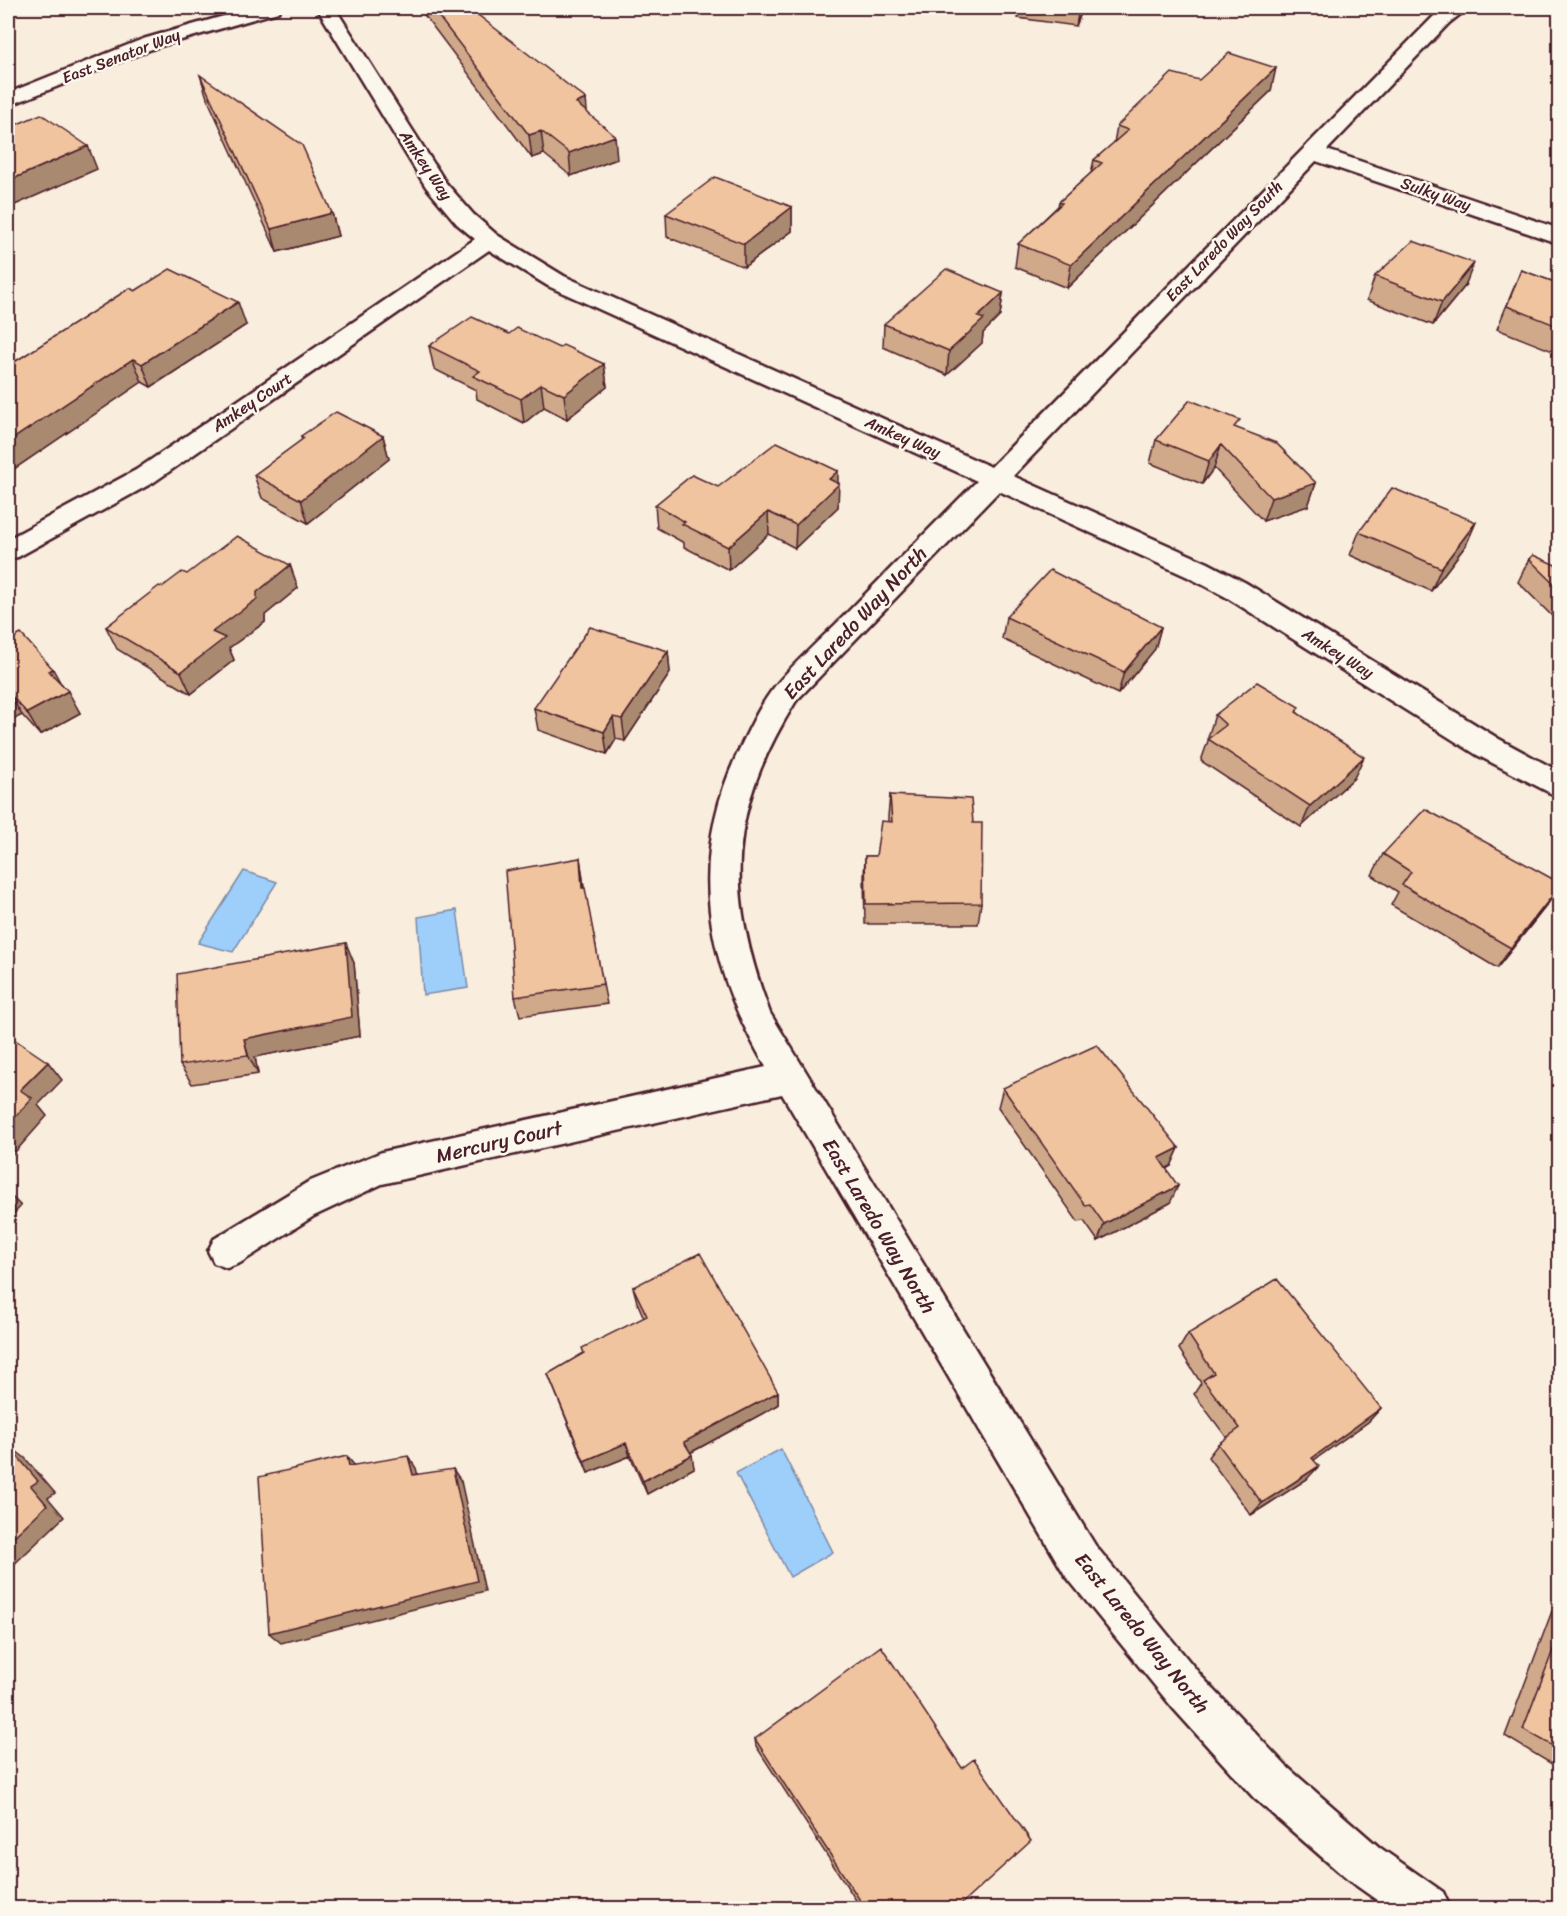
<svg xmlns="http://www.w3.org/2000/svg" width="1567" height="1916" viewBox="0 0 1567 1916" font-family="Sriracha,sans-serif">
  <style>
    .water { fill: #9dcffa; stroke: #7c89a7; stroke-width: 1.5 }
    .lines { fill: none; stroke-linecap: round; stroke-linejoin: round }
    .minor-casing { stroke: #4a1f2b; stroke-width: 5 }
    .minor { fill: #fbf7ec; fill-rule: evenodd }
    .wall { fill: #cfa98a; stroke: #4a1f2b; stroke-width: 1.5 }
    .shaded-wall { fill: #a98970; stroke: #4a1f2b; stroke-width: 1.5 }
    .building { fill: #f1c4a0; stroke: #4a1f2b; stroke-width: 1.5 }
    .labels { text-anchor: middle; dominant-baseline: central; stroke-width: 5; stroke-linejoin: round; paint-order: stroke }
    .far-street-label { font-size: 16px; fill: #4a1f2b; stroke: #fbf7ec }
    .street-label { font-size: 20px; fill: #4a1f2b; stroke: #fbf7ec }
  </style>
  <rect width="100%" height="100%" fill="#f9eddd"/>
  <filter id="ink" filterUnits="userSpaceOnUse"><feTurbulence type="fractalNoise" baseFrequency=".0167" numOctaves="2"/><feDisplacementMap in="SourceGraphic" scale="12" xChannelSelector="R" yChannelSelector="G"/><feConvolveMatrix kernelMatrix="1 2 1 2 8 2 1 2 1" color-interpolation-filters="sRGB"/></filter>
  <g filter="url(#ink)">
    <path class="water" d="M 244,871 L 277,882 L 233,952 L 198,943 Z
      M 457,910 L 468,988 L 423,995 L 418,917 Z
      M 781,1449 L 833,1552 L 790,1577 L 736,1473 Z"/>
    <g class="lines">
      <g class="minor-casing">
        <path id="minor" d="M 252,8 L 281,8 L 278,12 L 157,47 L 8,106 L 8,93 L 143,39 Z
          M 317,8 L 335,8 L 446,183 L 473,214 L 497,235 L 564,276 L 991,467 L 1435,15 L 1446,8 L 1468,8 L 1449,23 L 1327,150 L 1560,229 L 1560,244 L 1316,161 L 1013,476 L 1208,563 L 1246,583 L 1499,739 L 1560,772 L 1560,798 L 1477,755 L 1226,597 L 1188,577 L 999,491 L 796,701 C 727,812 725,892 770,1013 L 1095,1545 L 1202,1677 L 1286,1766 L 1379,1847 L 1443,1892 L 1450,1908 L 1388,1908 L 1347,1879 L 1254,1798 L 1172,1707 L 1065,1575 L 782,1094 L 382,1184 L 314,1216 L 240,1263 L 227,1268 L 214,1263 L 208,1251 L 214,1239 L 308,1182 L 382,1152 L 766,1067 C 705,963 686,859 740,748 C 750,727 761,703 776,685 C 796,661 821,639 843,617 C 888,571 932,526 977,481 L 548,286 L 489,250 L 154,482 L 18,557 L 8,559 L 8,539 L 136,470 L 475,239 L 457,224 L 426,187 Z"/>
      </g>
      <use href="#minor" class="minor"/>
    </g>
    <path class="wall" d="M 419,8 L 469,8 L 587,112 L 617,159 L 571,176 L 544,154 L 532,158 Z
      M 1019,8 L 1083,8 L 1076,26 L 1018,18 Z
      M 200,75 L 332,213 L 338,236 L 277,252 L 207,98 Z
      M 1199,80 L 1271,91 L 1067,288 L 1015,267 L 1018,244 L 1058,206 L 1059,202 L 1091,173 L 1094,160 L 1114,143 L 1117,126 Z
      M 792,207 L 792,231 L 744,267 L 667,237 L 666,214 Z
      M 1521,270 L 1560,284 L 1560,354 L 1497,329 Z
      M 1375,276 L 1465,286 L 1433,325 L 1367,300 Z
      M 135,291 L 246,325 L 151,387 L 142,382 L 8,473 L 8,356 L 16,361 Z
      M 1003,293 L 1000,316 L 983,333 L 982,343 L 947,375 L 883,347 L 884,324 Z
      M 509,334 L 559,348 L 604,364 L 607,387 L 567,419 L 544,407 L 524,423 L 477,399 L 476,390 L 434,369 L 429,346 Z
      M 1237,428 L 1316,483 L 1308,506 L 1263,521 L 1214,468 L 1202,484 L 1150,463 L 1156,440 Z
      M 301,436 L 383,436 L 389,459 L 308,523 L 262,498 L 254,475 L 302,440 Z
      M 838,483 L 838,507 L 795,548 L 769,534 L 729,570 L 684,547 L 684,543 L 657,528 L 655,505 L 718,487 Z
      M 1476,522 L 1466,545 L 1431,591 L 1350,555 L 1359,532 Z
      M 1529,559 L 1560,567 L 1560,624 L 1518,582 Z
      M 290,565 L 298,588 L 265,615 L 265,622 L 229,648 L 234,660 L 191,694 L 117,649 L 106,627 L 187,574 Z
      M 1006,617 L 1161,627 L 1155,649 L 1118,694 L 1002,639 Z
      M 8,641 L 62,684 L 80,713 L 40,735 L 22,715 L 8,722 Z
      M 668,651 L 670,673 L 625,741 L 616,739 L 607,754 L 538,730 L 534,708 Z
      M 1297,712 L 1354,778 L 1301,827 L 1201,761 L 1209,738 L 1208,737 L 1215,715 Z
      M 890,795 L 981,903 L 978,924 L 865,924 L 864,877 L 865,856 L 876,856 L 888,822 L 888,816 Z
      M 1383,854 L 1560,886 L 1547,905 L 1497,968 L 1391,905 L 1398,892 L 1372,875 Z
      M 580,858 L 584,888 L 607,1004 L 520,1016 L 515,997 Z
      M 354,963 L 360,1036 L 255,1057 L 258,1074 L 192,1084 L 180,1065 Z
      M 1003,1088 L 1179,1148 L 1171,1166 L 1166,1169 L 1170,1203 L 1098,1241 L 1084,1221 L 1078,1222 L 998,1107 Z
      M 633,1287 L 778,1392 L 778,1405 L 690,1453 L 694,1468 L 647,1494 L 630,1456 L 588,1473 L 548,1374 L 644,1318 L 637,1302 Z
      M 1188,1334 L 1381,1408 L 1368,1422 L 1314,1460 L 1307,1479 L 1251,1515 L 1208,1457 L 1218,1444 L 1227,1438 L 1194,1394 L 1201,1383 L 1179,1349 Z
      M 1560,1607 L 1560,1769 L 1505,1736 L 1552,1611 Z
      M 755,1739 L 957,1908 L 861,1908 L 756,1746 Z"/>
    <path class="shaded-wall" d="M 1079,8 L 1083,8 L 1076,26 Z
      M 1276,68 L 1271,91 L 1067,288 L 1071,265 Z
      M 586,99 L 588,122 L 576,103 Z
      M 541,131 L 544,154 L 532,158 L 529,135 Z
      M 615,136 L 617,159 L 571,176 L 569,153 Z
      M 88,146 L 97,169 L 8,208 L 8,181 Z
      M 792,207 L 792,231 L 744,267 L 744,244 Z
      M 332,213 L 338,236 L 277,252 L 271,229 Z
      M 1474,263 L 1465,286 L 1433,325 L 1442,302 Z
      M 1003,293 L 1000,316 L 983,333 L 982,343 L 947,375 L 949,351 L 978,317 Z
      M 238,302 L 246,325 L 151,387 L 142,364 Z
      M 133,359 L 142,382 L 8,473 L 8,442 Z
      M 604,364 L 607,387 L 567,419 L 564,395 Z
      M 541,384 L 544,407 L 524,423 L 521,399 Z
      M 383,436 L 389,459 L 308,523 L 301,500 Z
      M 1221,445 L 1214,468 L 1202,484 L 1209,461 Z
      M 838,471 L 838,485 L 839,484 L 838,507 L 795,548 L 796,525 L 829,479 Z
      M 1316,483 L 1308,506 L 1263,521 L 1271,498 Z
      M 768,512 L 769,534 L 729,570 L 728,547 Z
      M 1476,522 L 1466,545 L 1431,591 L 1441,568 Z
      M 290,565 L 298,588 L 265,615 L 265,622 L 229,648 L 234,660 L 191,694 L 181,672 L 212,632 L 257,592 Z
      M 1161,627 L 1155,649 L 1118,694 L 1124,672 Z
      M 668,651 L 670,673 L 625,741 L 622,719 Z
      M 53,669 L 65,691 L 49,671 Z
      M 68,691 L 80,713 L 40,735 L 27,713 Z
      M 9,693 L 22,715 L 8,722 L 8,694 Z
      M 613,717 L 616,739 L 607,754 L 604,732 Z
      M 1364,757 L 1354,778 L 1301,827 L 1310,806 Z
      M 580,858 L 583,879 L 586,909 L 582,888 Z
      M 1560,886 L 1547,905 L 1497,968 L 1511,948 Z
      M 346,943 L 354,963 L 360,1036 L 255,1057 L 258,1074 L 248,1055 L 244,1039 Z
      M 48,1062 L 62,1080 L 38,1105 L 47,1116 L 8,1160 L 8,1125 L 20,1090 Z
      M 1179,1148 L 1171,1166 L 1151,1176 L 1159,1158 Z
      M 1178,1186 L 1170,1203 L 1098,1241 L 1104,1224 Z
      M 8,1193 L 21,1206 L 8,1220 Z
      M 778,1392 L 778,1405 L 686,1455 L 684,1442 Z
      M 1381,1408 L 1368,1422 L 1300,1470 L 1312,1458 Z
      M 626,1443 L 630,1456 L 588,1473 L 584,1461 Z
      M 8,1445 L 25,1458 L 55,1493 L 48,1498 L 64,1517 L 8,1570 Z
      M 692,1455 L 694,1468 L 647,1494 L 643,1481 Z
      M 347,1456 L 357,1469 L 349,1466 Z
      M 408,1456 L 416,1468 L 421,1488 L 413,1475 Z
      M 1319,1466 L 1307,1479 L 1251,1515 L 1262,1503 Z
      M 453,1469 L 461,1481 L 485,1591 L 281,1643 L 269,1633 Z"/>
    <path class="building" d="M 432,8 L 469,8 L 586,99 L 576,103 L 615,136 L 569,153 L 541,131 L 529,135 Z
      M 1229,53 L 1276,68 L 1071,265 L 1018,244 L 1062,203 L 1059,202 L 1102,163 L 1094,160 L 1128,130 L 1117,126 L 1172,73 L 1199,80 Z
      M 200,75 L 302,145 L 332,213 L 271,229 Z
      M 41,114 L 88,146 L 8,181 L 8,128 Z
      M 715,177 L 792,207 L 744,244 L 666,214 Z
      M 1413,241 L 1474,263 L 1442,302 L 1375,276 Z
      M 170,269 L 238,302 L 142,364 L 133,359 L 8,442 L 8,356 L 16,361 L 130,288 L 135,291 Z
      M 946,269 L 1003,293 L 978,317 L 984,319 L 949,351 L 884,324 Z
      M 1521,270 L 1560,284 L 1560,327 L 1507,306 Z
      M 472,317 L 509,334 L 517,328 L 559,348 L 563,345 L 604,364 L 564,395 L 541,384 L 521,399 L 473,376 L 480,371 L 429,346 Z
      M 1190,400 L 1240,420 L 1234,427 L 1276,443 L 1316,483 L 1271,498 L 1221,445 L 1209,461 L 1156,440 Z
      M 336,412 L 383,436 L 301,500 L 254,475 L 304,438 L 301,436 Z
      M 777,442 L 838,471 L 829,479 L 839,484 L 796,525 L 768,512 L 728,547 L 682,524 L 685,522 L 655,505 L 692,475 L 718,487 Z
      M 1392,488 L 1476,522 L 1441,568 L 1359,532 Z
      M 237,536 L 290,565 L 257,592 L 257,599 L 212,632 L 225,638 L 181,672 L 106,627 L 159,586 L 162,587 L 182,572 L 187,574 Z
      M 1533,555 L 1560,567 L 1560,589 L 1529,559 Z
      M 1050,570 L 1161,627 L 1124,672 L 1006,617 Z
      M 590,627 L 668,651 L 622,719 L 613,717 L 604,732 L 534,708 Z
      M 21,634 L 53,669 L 49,671 L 68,691 L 27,713 L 9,693 L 8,694 L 8,641 Z
      M 1257,682 L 1299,707 L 1296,712 L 1364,757 L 1310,806 L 1208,739 L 1226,725 L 1215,715 Z
      M 890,795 L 971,799 L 973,823 L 982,823 L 981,903 L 866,904 L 865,856 L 876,856 L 881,821 L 892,822 Z
      M 1425,809 L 1560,883 L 1560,886 L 1511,948 L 1402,885 L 1411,872 L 1383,854 Z
      M 580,858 L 582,888 L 585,888 L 603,984 L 515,997 L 505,871 Z
      M 346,943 L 352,1017 L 244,1039 L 248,1055 L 180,1065 L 177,974 Z
      M 8,1035 L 48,1062 L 20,1090 L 32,1098 L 8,1125 Z
      M 1097,1045 L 1179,1148 L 1159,1158 L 1178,1186 L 1104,1224 L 1090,1204 L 1085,1205 L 1003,1088 Z
      M 700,1253 L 778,1392 L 684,1442 L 692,1455 L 643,1481 L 626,1443 L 584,1461 L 548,1374 L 584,1353 L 582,1348 L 647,1316 L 633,1287 Z
      M 1277,1279 L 1381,1408 L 1312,1458 L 1319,1466 L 1262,1503 L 1218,1444 L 1240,1428 L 1203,1380 L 1214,1373 L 1188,1334 Z
      M 8,1445 L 38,1481 L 31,1486 L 47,1505 L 8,1542 Z
      M 347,1456 L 349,1466 L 408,1456 L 413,1475 L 453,1469 L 477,1581 L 269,1633 L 259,1477 Z
      M 1560,1632 L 1560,1750 L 1523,1729 Z
      M 881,1646 L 962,1768 L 974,1759 L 1031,1841 L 957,1908 L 865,1908 L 755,1739 Z"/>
  </g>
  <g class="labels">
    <g class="far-street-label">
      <text transform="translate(121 56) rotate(-21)">East Senator Way</text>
      <text transform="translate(426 165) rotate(56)">Amkey Way</text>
      <text transform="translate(1436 194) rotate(19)">Sulky Way</text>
      <text transform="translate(1224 241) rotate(-46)">East Laredo Way South</text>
      <text transform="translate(252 402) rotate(-34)">Amkey Court</text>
      <text transform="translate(903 437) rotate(24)">Amkey Way</text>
      <text transform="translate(1338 653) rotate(32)">Amkey Way</text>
    </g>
    <g class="street-label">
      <text transform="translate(855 623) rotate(-47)">East Laredo Way North</text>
      <text transform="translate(499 1142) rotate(-13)">Mercury Court</text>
      <text transform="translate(879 1226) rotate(59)">East Laredo Way North</text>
      <text transform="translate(1142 1633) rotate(51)">East Laredo Way North</text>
    </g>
  </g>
  <rect width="1567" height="1916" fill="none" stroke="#fbf7ec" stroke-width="30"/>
  <rect x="15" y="15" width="1537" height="1886" fill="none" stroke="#4a1f2b" stroke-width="2" filter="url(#ink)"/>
</svg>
